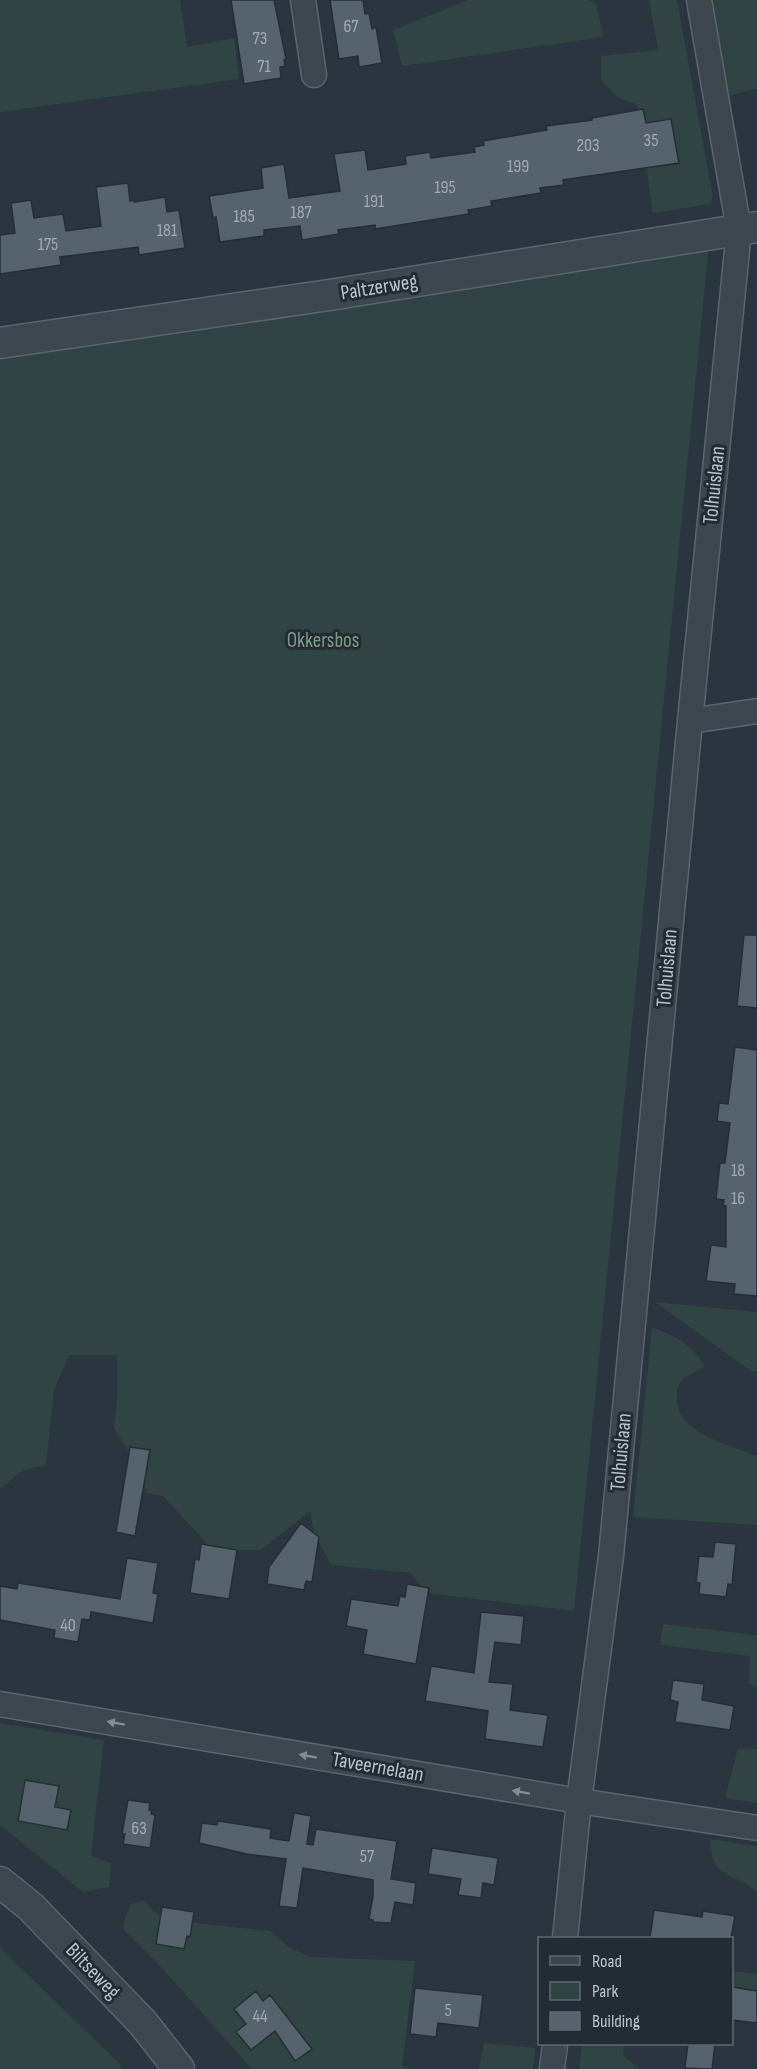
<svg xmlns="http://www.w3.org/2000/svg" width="757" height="2069" viewBox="0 0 757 2069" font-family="'Sofia Sans Condensed',sans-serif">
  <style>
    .green { fill: #2f4443 }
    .building { fill: #56626c; stroke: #252e37; stroke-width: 1.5 }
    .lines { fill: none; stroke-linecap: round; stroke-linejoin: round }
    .minor-casing { stroke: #5c656d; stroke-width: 27 }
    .tertiary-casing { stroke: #5c656d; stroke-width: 33 }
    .minor { stroke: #3e4750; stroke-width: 24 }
    .tertiary { stroke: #3e4750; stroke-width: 30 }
    .oneway { fill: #838b93 }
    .labels { text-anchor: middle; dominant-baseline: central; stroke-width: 6; stroke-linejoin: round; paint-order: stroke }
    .number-label { font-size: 18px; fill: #a2aab2 }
    .street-label { font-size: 21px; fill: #bbc2ca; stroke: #232c35 }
    .park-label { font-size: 21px; fill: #7c9d81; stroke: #232c35 }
  </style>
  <rect width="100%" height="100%" fill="#2a3540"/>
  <path class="green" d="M 0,0 L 180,0 L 187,47 L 234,38 L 239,79 L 0,112 Z
    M 468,0 L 587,0 L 596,3 L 603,37 L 402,66 L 393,30 Z
    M 649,0 L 677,0 L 713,197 L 710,204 L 653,213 L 637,104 L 619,98 L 601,80 L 601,56 L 658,50 Z
    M 707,0 L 757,0 L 757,88 L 725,97 Z
    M 709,244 L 574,1611 L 427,1593 L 411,1573 L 331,1565 L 314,1533 L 310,1511 L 261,1550 L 213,1550 L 163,1496 L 147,1493 L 140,1470 L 114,1428 L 117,1403 L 117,1355 L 69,1355 L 54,1390 L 46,1465 L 23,1470 L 0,1489 L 0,349 Z
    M 655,1302 L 757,1312 L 757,1372 L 751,1371 Z
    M 652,1327 C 676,1337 690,1342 705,1366 C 698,1371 686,1375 681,1381 C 677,1387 677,1392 677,1399 C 677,1434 731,1445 757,1456 L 757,1525 L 633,1517 Z
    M 663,1624 L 757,1635 L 757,1687 L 749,1684 L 750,1656 L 660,1645 Z
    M 0,1723 L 104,1740 L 91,1856 L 111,1863 L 109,1887 L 83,1892 L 0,1825 Z
    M 738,1748 L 757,1749 L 757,1803 L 725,1798 Z
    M 710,1839 L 757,1846 L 757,1892 C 734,1871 710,1880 710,1839 Z
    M 144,1901 L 157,1914 L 168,1920 L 270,1931 L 289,1947 L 309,1957 L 415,1961 L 402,2066 L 413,2069 L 252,2069 L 160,1966 L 123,1929 L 125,1919 L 131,1904 Z
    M 0,1948 L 118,2062 L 123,2069 L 0,2069 Z
    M 732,1971 L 757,1974 L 757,1999 L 732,1991 Z
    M 484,2043 L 535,2048 L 533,2069 L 479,2069 Z
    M 582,2044 L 624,2044 L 623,2055 L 639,2069 L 579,2069 Z"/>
  <path class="building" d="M 231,0 L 274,0 L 286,59 L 284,60 L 285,66 L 280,67 L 281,78 L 244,84 Z
    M 330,0 L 363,0 L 365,14 L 369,13 L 372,29 L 376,27 L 382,63 L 359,67 L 358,56 L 339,59 Z
    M 643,109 L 646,123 L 671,119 L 679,163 L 563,180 L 564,185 L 540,188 L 541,193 L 491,201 L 492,206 L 468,210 L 469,214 L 375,229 L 375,225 L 338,230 L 339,234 L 302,240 L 300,226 L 264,230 L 264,236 L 220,242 L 216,217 L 213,218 L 209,196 L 263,188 L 261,168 L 284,164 L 289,198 L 340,191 L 334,154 L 365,150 L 368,170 L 406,164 L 405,156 L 430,152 L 431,158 L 475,152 L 474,147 L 484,145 L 483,141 L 547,130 L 546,126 L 592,120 L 592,118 Z
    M 128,183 L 130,201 L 134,200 L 134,202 L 165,197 L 167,212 L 179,210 L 185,248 L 139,255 L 138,247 L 60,257 L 61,265 L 0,274 L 0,235 L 15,233 L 11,203 L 31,200 L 34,218 L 63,214 L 66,231 L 101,226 L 96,187 Z
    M 744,935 L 757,935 L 757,1008 L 737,1006 Z
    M 735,1047 L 757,1050 L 757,1296 L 734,1294 L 735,1284 L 706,1281 L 711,1245 L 726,1247 L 726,1206 L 723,1205 L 724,1200 L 716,1199 L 720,1163 L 725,1163 L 730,1123 L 717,1121 L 719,1103 L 728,1104 Z
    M 130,1447 L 150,1450 L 135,1536 L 116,1532 Z
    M 301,1523 L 319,1537 L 312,1582 L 306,1581 L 304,1590 L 267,1584 L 269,1567 Z
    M 715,1542 L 736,1544 L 732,1585 L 728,1584 L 726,1597 L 699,1594 L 700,1583 L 696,1582 L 699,1556 L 713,1557 Z
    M 201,1544 L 237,1550 L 229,1599 L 190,1593 L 195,1559 L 199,1560 Z
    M 127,1558 L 158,1563 L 153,1593 L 158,1594 L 153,1623 L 91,1612 L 90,1620 L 82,1619 L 78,1642 L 54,1638 L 55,1630 L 0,1620 L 0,1586 L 17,1589 L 18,1583 L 120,1599 Z
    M 407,1584 L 429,1588 L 416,1664 L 363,1654 L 367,1630 L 346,1626 L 351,1599 L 398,1606 L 400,1596 L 405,1597 Z
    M 481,1612 L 524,1616 L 521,1645 L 495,1642 L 489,1682 L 513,1684 L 510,1710 L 548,1715 L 543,1747 L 485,1739 L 488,1711 L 425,1701 L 431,1666 L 474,1673 Z
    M 673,1680 L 704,1684 L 702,1700 L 734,1706 L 730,1730 L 675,1722 L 678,1702 L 670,1700 Z
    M 25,1780 L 59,1786 L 55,1807 L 71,1810 L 67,1830 L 18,1821 Z
    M 128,1800 L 150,1803 L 149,1810 L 152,1811 L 151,1814 L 155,1815 L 150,1848 L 123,1844 L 125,1834 L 122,1834 Z
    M 294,1813 L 311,1816 L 307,1844 L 313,1845 L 316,1829 L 397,1841 L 391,1879 L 416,1883 L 413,1905 L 395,1902 L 391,1923 L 373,1922 L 373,1920 L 369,1919 L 373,1896 L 373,1880 L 303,1868 L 297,1908 L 279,1906 L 286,1859 L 247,1854 L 199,1843 L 202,1823 L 217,1825 L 218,1821 L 271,1829 L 270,1838 L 289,1841 Z
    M 432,1848 L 498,1858 L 494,1885 L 483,1883 L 481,1898 L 458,1895 L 461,1879 L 428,1874 Z
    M 162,1907 L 194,1912 L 190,1937 L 187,1936 L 184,1949 L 156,1944 Z
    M 654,1910 L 702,1917 L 703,1911 L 735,1916 L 731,1938 L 650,1938 Z
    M 732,1987 L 757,1991 L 757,2023 L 732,2020 Z
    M 415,1988 L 483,1995 L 479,2028 L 438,2023 L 436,2037 L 410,2034 Z
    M 256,1991 L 263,2001 L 270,1995 L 312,2049 L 295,2061 L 275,2031 L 251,2050 L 236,2032 L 246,2024 L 234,2009 Z
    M 688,2043 L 715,2043 L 712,2069 L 685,2068 Z"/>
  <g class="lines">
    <g class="minor-casing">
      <path id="minor" d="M 303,0 L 314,75
        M 690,721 L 757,711
        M 0,1704 L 579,1801 L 757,1828
        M 565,1938 L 579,1801 L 611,1556 L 690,721 L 739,230 L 699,0
        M 552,2069 L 555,2044"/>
    </g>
    <g class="tertiary-casing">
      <path id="tertiary" d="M 0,343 L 336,294 L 757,227
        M 0,1882 L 31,1907 L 143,2023 L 179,2069"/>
    </g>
    <use href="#minor" class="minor"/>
    <use href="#tertiary" class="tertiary"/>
  </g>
  <defs><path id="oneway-solid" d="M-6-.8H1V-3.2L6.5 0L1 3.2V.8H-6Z" transform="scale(1.5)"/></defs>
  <g class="oneway">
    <use href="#oneway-solid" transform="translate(116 1723) rotate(-170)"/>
    <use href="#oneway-solid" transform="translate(308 1756) rotate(-170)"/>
    <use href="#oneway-solid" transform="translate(521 1792) rotate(-170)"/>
  </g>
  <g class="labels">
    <g class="number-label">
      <text x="351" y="26">67</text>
      <text x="260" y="38">73</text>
      <text x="264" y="66">71</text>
      <text x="651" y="140">35</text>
      <text x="588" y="145">203</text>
      <text x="518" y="166">199</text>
      <text x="445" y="187">195</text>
      <text x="374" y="201">191</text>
      <text x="301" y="212">187</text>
      <text x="244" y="216">185</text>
      <text x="167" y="230">181</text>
      <text x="48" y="244">175</text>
      <text x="738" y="1170">18</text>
      <text x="738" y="1198">16</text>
      <text x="68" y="1625">40</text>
      <text x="139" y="1828">63</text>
      <text x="367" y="1856">57</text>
      <text x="448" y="2010">5</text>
      <text x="260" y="2016">44</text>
    </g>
    <g class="street-label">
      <text transform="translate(379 287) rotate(-9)">Paltzerweg</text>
      <text transform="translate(714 485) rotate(-84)">Tolhuislaan</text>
      <text transform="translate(667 968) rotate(-85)">Tolhuislaan</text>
      <text transform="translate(621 1452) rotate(-85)">Tolhuislaan</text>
      <text transform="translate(378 1767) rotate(10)">Taveernelaan</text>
      <text transform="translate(93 1971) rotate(46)">Biltseweg</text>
    </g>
    <g class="park-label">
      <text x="323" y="640">Okkersbos</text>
    </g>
  </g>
  <rect x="538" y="1937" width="195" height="108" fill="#232c35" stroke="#606871" stroke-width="1.5"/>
  <rect x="550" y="1956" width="30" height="9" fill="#3e4750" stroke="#606871" stroke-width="1.5"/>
  <text x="592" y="1967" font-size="18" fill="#bbc2ca">Road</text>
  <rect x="550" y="1982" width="30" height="18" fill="#2f4443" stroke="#606871" stroke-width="1.5"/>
  <text x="592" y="1997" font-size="18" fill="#bbc2ca">Park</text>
  <rect x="550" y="2012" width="30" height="18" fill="#56626c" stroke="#606871" stroke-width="1.5"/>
  <text x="592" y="2027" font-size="18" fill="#bbc2ca">Building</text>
</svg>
